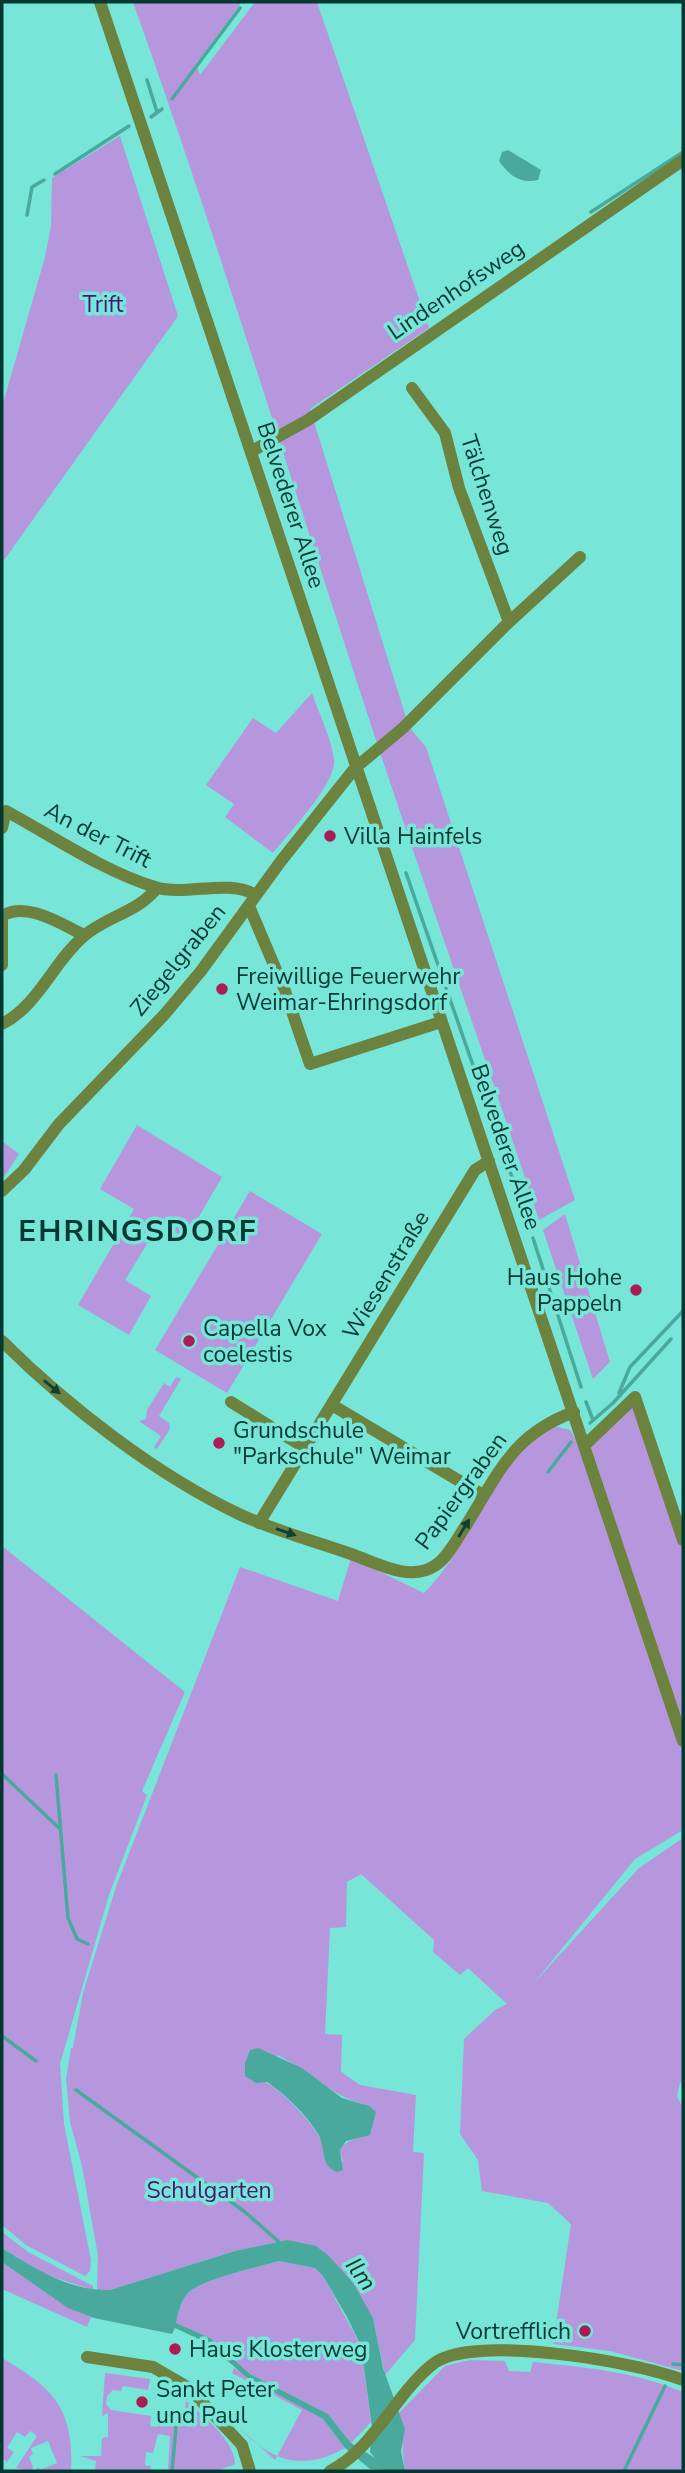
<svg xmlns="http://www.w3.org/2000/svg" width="685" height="2473" viewBox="0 0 685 2473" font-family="'Nunito Sans',sans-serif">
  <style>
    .green { fill: #b697de; fill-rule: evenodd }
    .water { fill: #4aa99d; fill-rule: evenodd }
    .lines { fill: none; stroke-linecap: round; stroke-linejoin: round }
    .stream { stroke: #4aa99d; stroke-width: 3.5 }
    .minor { stroke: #6c823f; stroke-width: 12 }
    .oneway { fill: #0e4034 }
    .poi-dot { fill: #ab1b54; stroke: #77e5d7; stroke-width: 2.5 }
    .labels { text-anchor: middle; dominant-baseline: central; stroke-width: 7; stroke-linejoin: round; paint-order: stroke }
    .street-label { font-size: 23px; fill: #043933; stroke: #77e5d7 }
    .park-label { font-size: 23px; fill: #481772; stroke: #77e5d7 }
    .poi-label { font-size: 23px; fill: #043933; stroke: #77e5d7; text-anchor: start }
    .water-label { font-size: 24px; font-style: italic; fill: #173531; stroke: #77e5d7 }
    .district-label { font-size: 30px; font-weight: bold; letter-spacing: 2px; fill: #043933; stroke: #77e5d7 }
  </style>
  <rect width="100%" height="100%" fill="#77e5d7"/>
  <path class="green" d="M 133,2 L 242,2 L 196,64 L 200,75 L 255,2 L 317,2 L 429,328 L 310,409 L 409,727 L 426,747 L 575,1200 L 539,1220 C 480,1040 415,862 357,682 C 283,455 213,227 133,2 Z
    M 120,136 L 178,316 L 2,563 L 2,407 L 45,257 L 51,226 L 52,178 Z
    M 312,693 C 319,714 331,737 334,759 C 337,783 288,834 273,853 L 225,817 L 234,804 L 206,785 L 253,718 L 276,733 Z
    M 137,1125 L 222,1177 L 186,1239 L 160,1223 L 125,1280 L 151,1296 L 129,1335 L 78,1305 L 134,1209 L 100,1189 Z
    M 2,1141 L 19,1154 L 2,1180 Z
    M 250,1191 L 322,1234 L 227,1393 L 155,1350 Z
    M 565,1214 L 610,1362 L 593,1379 L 543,1230 Z
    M 176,1377 L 181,1379 L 159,1416 L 169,1423 L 170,1429 L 157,1449 L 154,1447 L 161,1436 L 139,1421 L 146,1419 L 147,1410 L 164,1383 L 170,1387 Z
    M 634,1402 L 683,1550 L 683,1727 L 591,1447 Z
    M 554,1426 L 570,1430 L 577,1442 L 683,1751 L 683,1830 L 635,1859 L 534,1983 L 639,1868 L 683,1838 L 683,2082 L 680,2083 L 677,2096 L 683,2108 L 683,2371 L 610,2351 L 553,2344 L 571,2224 L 548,2203 L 482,2191 L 478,2160 L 460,2134 L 464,2039 L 495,2010 L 507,2004 L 468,1968 L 460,1975 L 433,1952 L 434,1940 L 361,1874 L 347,1882 L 346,1927 L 330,1928 L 325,2034 L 342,2035 L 341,2072 L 360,2085 L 416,2095 L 413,2152 L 424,2153 L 415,2340 L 385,2375 L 373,2318 L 363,2303 L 287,2240 L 235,2251 L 110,2290 L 97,2291 L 98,2256 L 82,2166 L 70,2122 L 66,2079 L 71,2048 L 73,2048 L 83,1993 L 116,1887 L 240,1567 L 338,1601 L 351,1558 L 424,1593 C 475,1542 490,1464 554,1426 ZM 278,2055 C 303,2068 338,2099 361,2103 L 372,2130 C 361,2140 348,2137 340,2150 L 343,2161 L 332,2170 C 323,2160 325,2150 320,2139 C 313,2123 279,2086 262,2081 Z
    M 2,1546 L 185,1692 L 142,1791 L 147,1795 L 109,1895 L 60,2064 L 64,2124 L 91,2260 L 90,2271 L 85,2276 L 26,2245 L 2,2225 Z
    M 2,2232 L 28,2252 L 93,2286 L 93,2290 L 46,2275 L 2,2248 Z
    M 279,2261 L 315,2268 L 323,2276 L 361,2346 L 371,2422 L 351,2443 L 328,2414 L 250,2374 L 210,2338 L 175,2323 C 178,2313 181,2300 189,2292 C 204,2279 258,2267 279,2261 Z
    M 2,2262 L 68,2307 L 91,2317 L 87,2327 L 2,2289 Z
    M 2,2358 C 54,2388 74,2409 71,2471 L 36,2471 L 38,2467 L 40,2470 L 57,2463 L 48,2441 L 31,2448 L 33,2454 L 29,2457 L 33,2467 L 31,2471 L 16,2468 L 37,2436 L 30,2431 L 25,2437 L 17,2432 L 7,2448 L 14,2452 L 7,2462 L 2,2458 Z
    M 470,2360 L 505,2361 L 509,2371 L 530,2372 L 533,2362 C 584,2367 636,2372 683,2392 L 683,2471 L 405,2471 C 401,2450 405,2434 399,2413 L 445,2366 Z
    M 234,2368 L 323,2419 L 345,2448 C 302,2473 270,2460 238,2427 L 275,2460 L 302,2410 L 232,2373 Z
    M 105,2373 L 150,2379 L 148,2390 L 123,2386 L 121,2391 L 113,2390 L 107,2396 L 106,2404 L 111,2410 L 151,2416 L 150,2426 L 157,2427 L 159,2422 L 167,2422 L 168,2415 L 184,2417 L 186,2401 C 203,2415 235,2441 235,2464 L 217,2471 L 168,2471 L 170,2436 L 158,2434 L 153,2453 L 146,2452 L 145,2465 L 151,2466 L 150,2471 L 95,2471 L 96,2461 L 80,2456 L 101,2456 L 102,2438 L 108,2437 L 108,2413 L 102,2416 Z"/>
  <path class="water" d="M 508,150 L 541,170 L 538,180 C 520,184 509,175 499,161 L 502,152 Z
    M 258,2048 L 302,2068 L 342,2098 L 369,2106 L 376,2112 L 370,2135 L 346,2141 L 340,2150 L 343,2170 L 337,2172 C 320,2166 326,2148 318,2134 C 307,2115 285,2094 267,2082 L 256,2083 L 245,2076 L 245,2063 L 250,2050 Z
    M 287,2240 L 316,2246 L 329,2256 L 354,2284 L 373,2318 L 383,2368 L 405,2429 L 401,2451 L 405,2471 L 370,2469 L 345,2448 L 323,2419 L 246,2377 L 207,2343 L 175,2328 L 172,2334 L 94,2318 L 68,2308 L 2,2262 L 2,2248 C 36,2269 69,2291 110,2290 L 235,2251 ZM 279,2261 L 315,2268 L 323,2276 L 347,2317 L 361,2346 L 372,2427 L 370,2452 L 375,2458 L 351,2443 L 328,2414 L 250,2374 L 210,2338 L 176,2323 C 178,2312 181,2300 189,2292 C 204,2279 258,2267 279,2261 Z"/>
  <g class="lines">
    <path class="stream" d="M 147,80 L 157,112
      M 172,99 L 240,8
      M 151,117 L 162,109
      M 55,174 L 129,126
      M 591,212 L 683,152
      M 27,215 L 32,187 L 44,180
      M 406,873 L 529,1226
      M 533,1238 L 581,1387
      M 619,1393 L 630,1367 L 683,1311
      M 586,1402 L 593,1420
      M 590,1423 L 613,1403 L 671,1339
      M 548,1472 L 571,1442
      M 2,1774 L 59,1828
      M 56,1775 L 68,1918 L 77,1939 L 88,1944
      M 2,2036 L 36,2061
      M 76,2090 L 245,2212 L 279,2242
      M 673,2364 L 683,2365
      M 172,2471 L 177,2416
      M 624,2471 L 665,2386"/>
    <path class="minor" d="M 100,2 L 683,1741
      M 412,388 L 445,433 L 459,488 L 509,622
      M 252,451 L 308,420 L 683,160
      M 6,811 C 52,836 105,872 155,887 C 186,897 227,878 256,895
      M 2,828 L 6,811
      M 249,906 L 285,991 L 310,1064 L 441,1022
      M 2,916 C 27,901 61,924 84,935
      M 2,918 L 2,965
      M 2,1024 C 38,1006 54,961 84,936 C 107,916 137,913 157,888
      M 2,1191 L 24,1170 L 59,1124 L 164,1015 L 201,971 L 281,861 L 355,768 L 403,728 L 509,622 L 580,557
      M 2,1341 C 67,1406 158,1476 241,1515 C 276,1531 314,1541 351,1554 C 377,1563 410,1583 436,1565 C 448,1557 457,1539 465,1527 C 498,1475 511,1435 574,1412
      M 231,1402 L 305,1448
      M 332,1405 L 483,1495
      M 585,1445 L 635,1397 L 683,1540
      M 259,1523 L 475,1170 L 489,1161
      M 87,2357 L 153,2367 L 189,2388 L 242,2445 L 250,2471
      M 330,2471 C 374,2449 395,2394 433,2364 C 471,2333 638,2362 683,2380"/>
  </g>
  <defs><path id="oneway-solid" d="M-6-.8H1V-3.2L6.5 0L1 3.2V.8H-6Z" transform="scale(1.75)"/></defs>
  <g class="oneway">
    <use href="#oneway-solid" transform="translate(52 1387) rotate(39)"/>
    <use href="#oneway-solid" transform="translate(464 1528) rotate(-58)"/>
    <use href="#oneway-solid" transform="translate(286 1532) rotate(19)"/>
  </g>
  <g class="poi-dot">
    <circle cx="330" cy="836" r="7"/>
    <circle cx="222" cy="989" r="7"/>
    <circle cx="636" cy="1290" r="7"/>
    <circle cx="189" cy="1341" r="7"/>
    <circle cx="219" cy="1443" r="7"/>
    <circle cx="585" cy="2331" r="7"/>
    <circle cx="175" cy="2349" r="7"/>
    <circle cx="142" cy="2402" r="7"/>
  </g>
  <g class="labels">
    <g class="street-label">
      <text transform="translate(456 290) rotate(-34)">Lindenhofsweg</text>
      <text transform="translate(487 495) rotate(72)">Tälchenweg</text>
      <text transform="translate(291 505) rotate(72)">Belvederer Allee</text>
      <text transform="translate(98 835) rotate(27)">An der Trift</text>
      <text transform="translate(178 960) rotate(-51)">Ziegelgraben</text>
      <text transform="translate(506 1147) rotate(71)">Belvederer Allee</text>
      <text transform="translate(386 1275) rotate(-59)">Wiesenstraße</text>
      <text transform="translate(461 1491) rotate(-54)">Papiergraben</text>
    </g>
    <g class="park-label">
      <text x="103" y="304">Trift</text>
      <text x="209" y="2190">Schulgarten</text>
    </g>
    <g class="poi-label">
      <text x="344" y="836">Villa Hainfels</text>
      <text x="236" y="976">Freiwillige Feuerwehr<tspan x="236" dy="26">Weimar-Ehringsdorf</tspan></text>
      <text x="622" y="1277" text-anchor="end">Haus Hohe<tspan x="622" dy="26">Pappeln</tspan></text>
      <text x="203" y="1328">Capella Vox<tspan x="203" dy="26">coelestis</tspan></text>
      <text x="233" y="1430">Grundschule<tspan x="233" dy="26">"Parkschule" Weimar</tspan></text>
      <text x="571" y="2331" text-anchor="end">Vortrefflich</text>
      <text x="189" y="2349">Haus Klosterweg</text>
      <text x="156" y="2389">Sankt Peter<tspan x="156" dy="26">und Paul</tspan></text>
    </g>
    <g class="water-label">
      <text transform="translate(361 2274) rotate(54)">Ilm</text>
    </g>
    <g class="district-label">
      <text x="138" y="1231">EHRINGSDORF</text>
    </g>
  </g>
  <rect width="685" height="2473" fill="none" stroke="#043933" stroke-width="7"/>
</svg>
